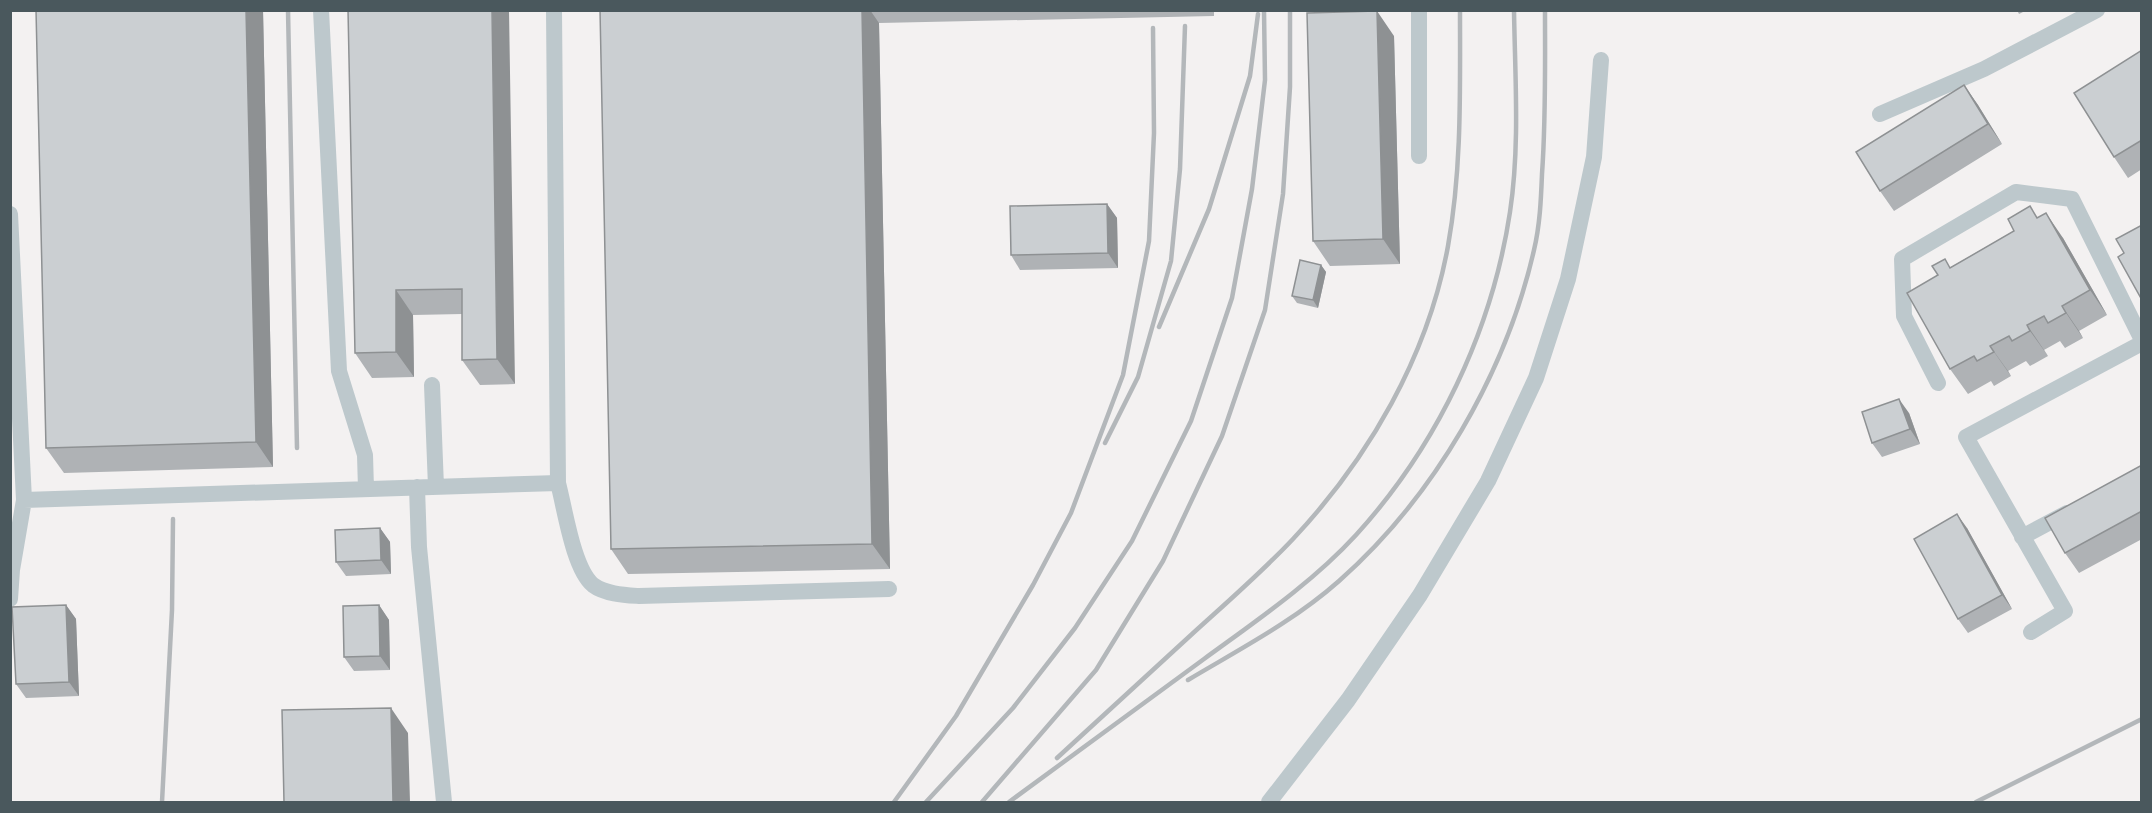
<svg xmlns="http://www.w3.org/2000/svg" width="2152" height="813" viewBox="0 0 2152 813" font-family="'Fira Sans',sans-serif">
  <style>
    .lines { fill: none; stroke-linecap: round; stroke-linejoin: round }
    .service { stroke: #bdc8cc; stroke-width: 16 }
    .rail { stroke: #b3b7ba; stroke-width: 4.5 }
    .wall { fill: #afb2b5 }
    .shaded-wall { fill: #8e9193 }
    .building { fill: #cbcfd2; stroke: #8e9193; stroke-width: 1.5 }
  </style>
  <rect width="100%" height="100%" fill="#f3f1f1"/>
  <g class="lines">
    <path class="service" d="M 321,10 L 339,371 L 365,455 L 366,489
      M 1419,10 L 1419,156
      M 1880,114 L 1984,69 L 2097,10
      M 10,214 L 24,500 L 12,570 L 10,599
      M 1938,383 L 1904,316 L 1902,259 L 2016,192 L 2072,199 L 2142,340
      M 432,385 L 436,487
      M 558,483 C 565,509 573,568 593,585 C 605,594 625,595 639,596 L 889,589
      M 417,487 L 419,547 L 444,802
      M 24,500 L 558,483 L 554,10
      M 2022,537 L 2067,513
      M 2031,632 L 2065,611 L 1966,437 L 2142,343
      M 1269,802 L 1348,700 L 1420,595 L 1488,481 L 1536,378 L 1568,279 L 1594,157 L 1601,60"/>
    <path class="rail" d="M 288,10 L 297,448
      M 1159,327 L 1209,209 L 1250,76 L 1258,14
      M 1105,443 L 1138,377 L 1171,261 L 1180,169 L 1185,26
      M 1188,680 C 1240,649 1294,621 1339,581 C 1434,497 1506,373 1534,250 C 1540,225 1541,199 1542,174 C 1546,119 1545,65 1545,10
      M 1057,758 C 1102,717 1146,676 1191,635 C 1225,604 1261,573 1293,539 C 1369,458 1428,356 1448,246 C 1462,168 1460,89 1460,10
      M 162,802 L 172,610 L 173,519
      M 894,802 L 956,716 L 1033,585 L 1071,513 L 1123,375 L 1149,241 L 1154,133 L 1153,28
      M 926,802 L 1013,708 L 1075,628 L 1132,541 L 1191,421 L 1232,298 L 1252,189 L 1265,80 L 1264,10
      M 982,802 L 1096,670 L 1163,561 L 1222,436 L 1265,310 L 1283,194 L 1290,87 L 1290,10
      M 1009,802 C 1074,754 1139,706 1204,659 C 1256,621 1312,583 1356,535 C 1437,446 1492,331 1510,212 C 1520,146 1515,77 1514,10
      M 1976,802 L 2142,719"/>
  </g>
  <path class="wall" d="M 36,10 L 263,10 L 273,467 L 64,473 L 46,448 Z
    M 348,10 L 515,384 L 480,385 L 462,360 L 462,314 L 413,315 L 414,377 L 372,378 L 355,353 Z
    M 600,10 L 1214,10 L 1214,16 L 879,23 L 890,569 L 628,574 L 611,549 Z
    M 2017,10 L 2027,10 L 2019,14 Z
    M 1394,36 L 1400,264 L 1330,266 L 1313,241 Z
    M 2142,50 L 2142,169 L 2128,178 L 2114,157 Z
    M 1964,85 L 1978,105 L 2002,144 L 1894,211 L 1880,191 Z
    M 1107,204 L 1117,218 L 1118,268 L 1020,270 L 1011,255 Z
    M 2038,217 L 2063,238 L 2107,315 L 2079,331 L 2083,338 L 2065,348 L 2060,341 L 2044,350 L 2048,356 L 2030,366 L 2026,361 L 2008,371 L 2011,376 L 1994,386 L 1991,381 L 1968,394 L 1950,369 L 1951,267 Z
    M 1321,265 L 1326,272 L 1318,308 L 1297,303 L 1292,296 Z
    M 1909,413 L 1920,444 L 1882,457 L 1872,443 Z
    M 2142,465 L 2142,539 L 2079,573 L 2065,553 Z
    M 380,528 L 390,542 L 391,574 L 346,576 L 336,562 Z
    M 1967,528 L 2012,609 L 1968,633 L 1958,619 Z
    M 66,605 L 76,619 L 79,696 L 26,698 L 16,684 Z
    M 379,605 L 389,620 L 390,670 L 354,671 L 344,657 Z"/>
  <path class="shaded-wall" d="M 246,10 L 263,10 L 273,467 L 256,442 Z
    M 492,10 L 509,10 L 515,384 L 497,359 Z
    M 862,10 L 870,10 L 879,23 L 890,569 L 872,544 Z
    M 1377,11 L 1394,36 L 1400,264 L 1383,239 Z
    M 1964,85 L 1978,105 L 2002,144 L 1988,124 Z
    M 1107,204 L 1117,218 L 1118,268 L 1108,253 Z
    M 2046,213 L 2063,238 L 2107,315 L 2090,290 Z
    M 1321,265 L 1326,272 L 1318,308 L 1313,300 Z
    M 396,290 L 413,315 L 414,377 L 396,352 Z
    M 2062,306 L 2079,331 L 2083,338 L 2066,313 Z
    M 2027,325 L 2044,350 L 2048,356 L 2030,331 Z
    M 1990,346 L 2008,371 L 2011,376 L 1994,352 Z
    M 1899,399 L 1909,413 L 1920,444 L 1910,429 Z
    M 1957,514 L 1967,528 L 2012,609 L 2002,595 Z
    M 380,528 L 390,542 L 391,574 L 381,560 Z
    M 66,605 L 76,619 L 79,696 L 69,682 Z
    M 379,605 L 389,620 L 390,670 L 380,656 Z
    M 391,708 L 408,733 L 410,802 L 393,802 Z"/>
  <path class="building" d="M 36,10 L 246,10 L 256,442 L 46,448 Z
    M 348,10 L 492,10 L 497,359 L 462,360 L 462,289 L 396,290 L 396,352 L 355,353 Z
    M 600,10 L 862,10 L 872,544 L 611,549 Z
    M 1377,11 L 1383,239 L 1313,241 L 1307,13 Z
    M 2142,50 L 2142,140 L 2114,157 L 2074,93 Z
    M 1964,85 L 1988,124 L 1880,191 L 1856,152 Z
    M 1107,204 L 1108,253 L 1011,255 L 1010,206 Z
    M 2030,206 L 2037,218 L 2046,213 L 2090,290 L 2062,306 L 2066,313 L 2048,323 L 2044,316 L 2027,325 L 2030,331 L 2012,341 L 2009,336 L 1990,346 L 1994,352 L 1977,361 L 1974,356 L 1950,369 L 1907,293 L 1938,275 L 1932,266 L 1945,259 L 1950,268 L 2014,231 L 2008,219 Z
    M 2142,225 L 2142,300 L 2118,257 L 2124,253 L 2116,239 Z
    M 1300,260 L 1321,265 L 1313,300 L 1292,296 Z
    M 1899,399 L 1910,429 L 1872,443 L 1862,412 Z
    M 2142,465 L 2142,511 L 2065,553 L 2045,518 Z
    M 1957,514 L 2002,595 L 1958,619 L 1914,539 Z
    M 380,528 L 381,560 L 336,562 L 335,530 Z
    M 66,605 L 69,682 L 16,684 L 12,607 Z
    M 379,605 L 380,656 L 344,657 L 343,606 Z
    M 391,708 L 393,802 L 284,802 L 282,710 Z"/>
  <rect width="2152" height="813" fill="none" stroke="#4a585d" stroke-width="24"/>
</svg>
